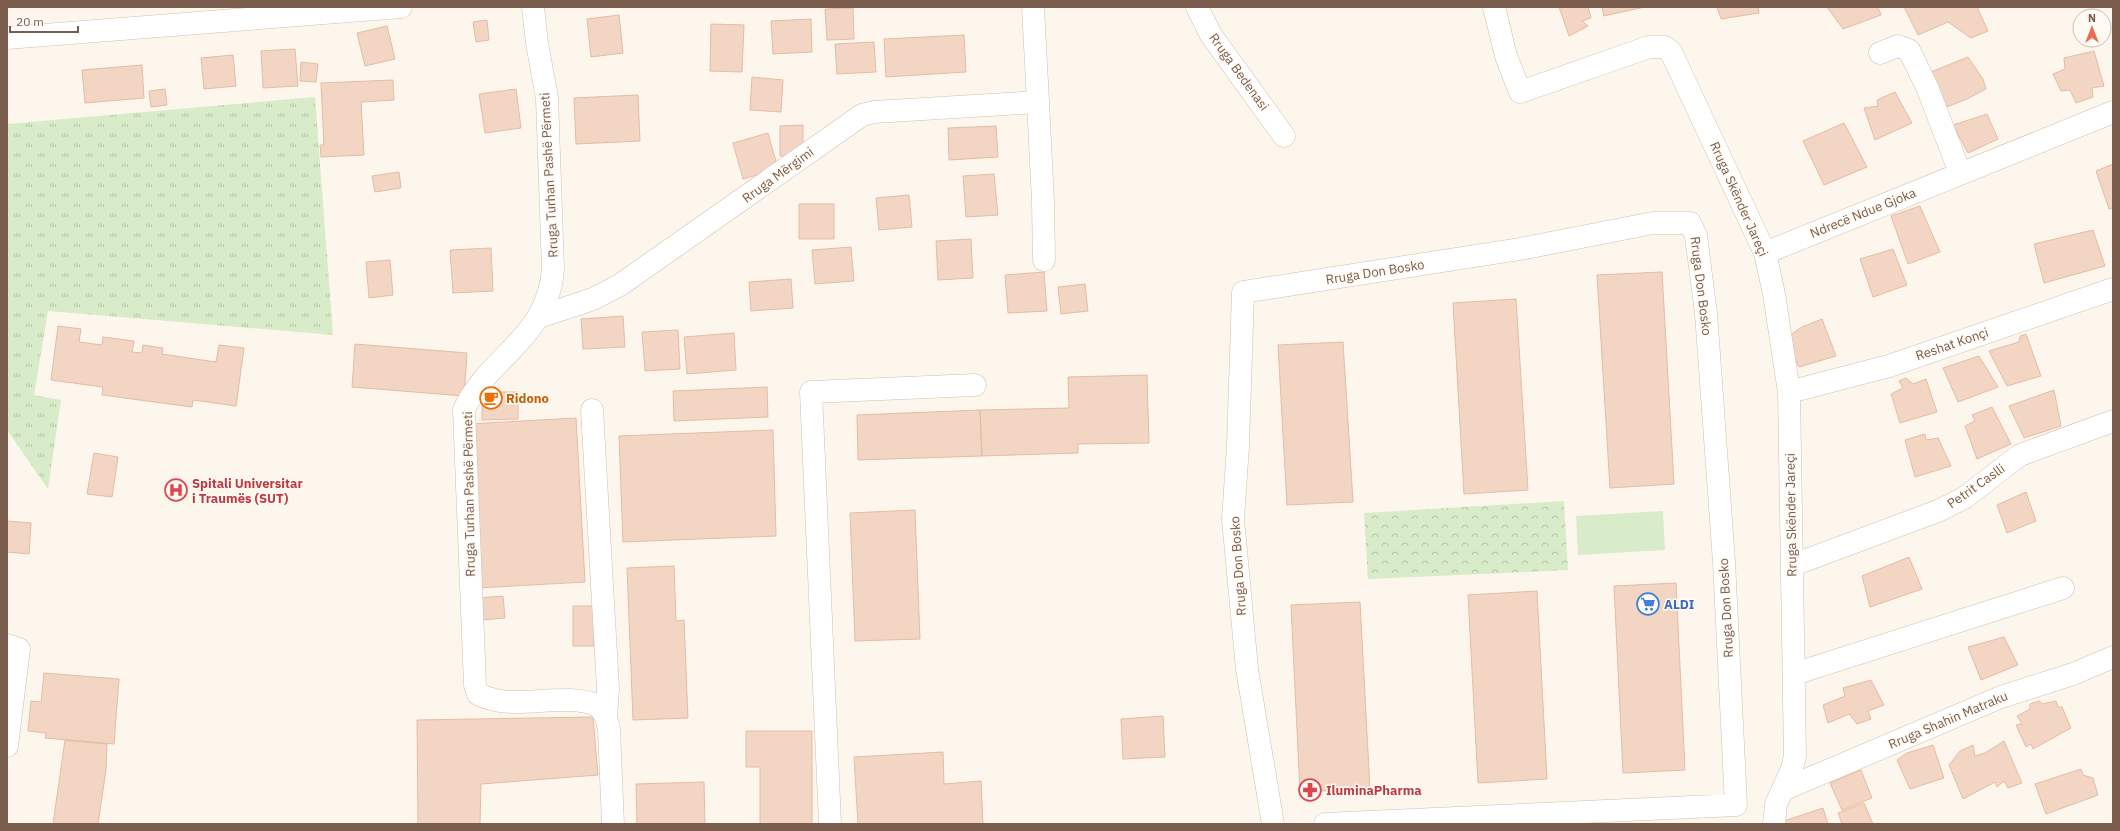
<svg xmlns="http://www.w3.org/2000/svg" width="2120" height="831" viewBox="0 0 2120 831" font-family="'IBM Plex Sans',sans-serif">
  <style>
    .grass { fill: url(#grass-tufts) }
    .park { fill: url(#park-crowns) }
    .garden { fill: #d8ecc9 }
    .building { fill: #f3d5c3; stroke: #e6bba3 }
    .lines { fill: none; stroke-linecap: round; stroke-linejoin: round }
    .minor-casing { stroke: #d1beb0; stroke-width: 23 }
    .minor { stroke: #fff; stroke-width: 22 }
    .labels { text-anchor: middle; dominant-baseline: central; stroke-width: 3; stroke-linejoin: round; paint-order: stroke }
    .street-label { font-size: 13px; fill: #7a5c4d; stroke: #fffaf3 }
    .food-label { font-size: 13px; font-weight: bold; fill: #c56008; stroke: #fffaf3; text-anchor: start }
    .health-label { font-size: 13px; font-weight: bold; fill: #be3a42; stroke: #fffaf3; text-anchor: start }
    .shop-label { font-size: 13px; font-weight: bold; fill: #366cbe; stroke: #fffaf3; text-anchor: start }
  </style>
  <defs>
    <pattern id="grass-tufts" width="24" height="20" patternUnits="userSpaceOnUse"><rect width="24" height="20" fill="#d8ecc9"/><path d="M3 7l-1-3M5 7V3M7 7l1-3M15 17l-1-3M17 17v-4M19 17l1-3" fill="none" stroke="#b4c2a5"/></pattern>
    <pattern id="park-crowns" width="20" height="18" patternUnits="userSpaceOnUse"><rect width="20" height="18" fill="#d8ecc9"/><path d="M2 6a3 3 0 1 1 6 0M12 15a3 3 0 1 1 6 0" fill="none" stroke="#b4c2a5"/></pattern>
  </defs>
  <rect width="100%" height="100%" fill="#fdf6ec"/>
  <path class="grass" d="M 315,97 L 333,335 L 48,311 L 34,395 L 61,400 L 48,489 L 7,430 L 7,124 Z"/>
  <path class="park" d="M 1564,501 L 1568,570 L 1368,579 L 1364,513 Z"/>
  <path class="garden" d="M 1663,511 L 1665,550 L 1578,555 L 1576,516 Z"/>
  <path class="building" d="M 1559,7 L 1588,7 L 1591,18 L 1582,21 L 1588,26 L 1569,36 Z
    M 1602,7 L 1645,7 L 1604,16 Z
    M 1717,7 L 1758,7 L 1759,13 L 1721,19 Z
    M 1827,7 L 1878,7 L 1881,15 L 1843,29 Z
    M 1904,7 L 1977,7 L 1988,31 L 1971,38 L 1948,22 L 1918,35 Z
    M 853,8 L 854,39 L 827,40 L 825,9 Z
    M 619,15 L 623,53 L 591,57 L 587,19 Z
    M 811,19 L 812,52 L 773,54 L 771,21 Z
    M 487,20 L 489,40 L 476,42 L 473,22 Z
    M 711,24 L 744,25 L 742,72 L 710,71 Z
    M 387,26 L 395,59 L 365,66 L 357,33 Z
    M 964,35 L 966,72 L 886,77 L 884,39 Z
    M 874,42 L 876,72 L 837,74 L 835,44 Z
    M 295,49 L 298,86 L 263,88 L 261,51 Z
    M 2094,51 L 2104,86 L 2092,88 L 2093,97 L 2076,103 L 2070,90 L 2061,91 L 2053,74 L 2065,69 L 2064,58 Z
    M 233,55 L 236,86 L 204,89 L 201,58 Z
    M 1968,57 L 1983,79 L 1986,89 L 1967,99 L 1944,108 L 1926,74 Z
    M 301,62 L 318,64 L 316,82 L 300,81 Z
    M 142,65 L 144,98 L 85,103 L 82,70 Z
    M 752,77 L 783,80 L 781,112 L 750,110 Z
    M 393,80 L 394,100 L 361,102 L 364,155 L 321,157 L 320,145 L 324,145 L 321,83 Z
    M 165,89 L 167,105 L 151,107 L 149,91 Z
    M 516,89 L 521,128 L 485,133 L 479,94 Z
    M 1895,92 L 1912,123 L 1875,140 L 1864,108 L 1878,106 L 1877,100 Z
    M 638,95 L 640,141 L 576,144 L 574,98 Z
    M 1987,114 L 1998,139 L 1968,153 L 1953,125 Z
    M 1844,123 L 1867,167 L 1824,185 L 1803,141 Z
    M 803,125 L 803,156 L 780,156 L 780,126 Z
    M 996,126 L 998,157 L 949,160 L 948,128 Z
    M 768,133 L 778,169 L 743,179 L 733,143 Z
    M 2113,164 L 2113,208 L 2109,209 L 2096,171 Z
    M 399,172 L 401,188 L 375,192 L 372,176 Z
    M 994,174 L 998,215 L 966,217 L 963,176 Z
    M 909,195 L 912,227 L 879,230 L 876,198 Z
    M 799,204 L 834,204 L 834,239 L 799,239 Z
    M 1920,206 L 1940,252 L 1908,264 L 1891,216 Z
    M 2093,230 L 2105,266 L 2044,283 L 2034,244 Z
    M 971,239 L 973,278 L 938,280 L 936,241 Z
    M 851,247 L 854,281 L 815,284 L 812,250 Z
    M 491,248 L 493,291 L 453,293 L 450,250 Z
    M 1893,249 L 1907,285 L 1873,297 L 1860,259 Z
    M 390,260 L 393,295 L 369,298 L 366,262 Z
    M 1044,272 L 1047,311 L 1008,313 L 1005,275 Z
    M 1662,272 L 1674,484 L 1610,488 L 1597,275 Z
    M 791,279 L 793,308 L 751,311 L 749,282 Z
    M 1085,284 L 1088,311 L 1061,314 L 1058,287 Z
    M 1516,299 L 1528,490 L 1464,494 L 1453,303 Z
    M 623,316 L 625,347 L 583,349 L 581,319 Z
    M 1822,319 L 1836,356 L 1799,367 L 1784,339 L 1802,327 Z
    M 58,326 L 81,329 L 79,342 L 102,345 L 103,337 L 134,341 L 132,352 L 142,353 L 143,345 L 163,348 L 162,354 L 216,362 L 219,345 L 244,348 L 236,406 L 193,400 L 192,407 L 102,395 L 103,387 L 51,380 Z
    M 678,330 L 680,369 L 645,371 L 642,332 Z
    M 734,333 L 736,370 L 687,374 L 684,337 Z
    M 2026,334 L 2041,376 L 2007,386 L 1989,351 L 2019,342 L 2020,336 Z
    M 1343,342 L 1353,502 L 1287,505 L 1278,345 Z
    M 355,344 L 467,353 L 464,396 L 352,387 Z
    M 1979,356 L 1998,387 L 1958,402 L 1943,368 Z
    M 1147,375 L 1149,443 L 1078,444 L 1078,453 L 982,456 L 980,410 L 1069,408 L 1068,377 Z
    M 1906,378 L 1913,384 L 1926,379 L 1937,412 L 1900,423 L 1891,394 L 1903,388 L 1899,381 Z
    M 767,387 L 768,417 L 674,421 L 673,391 Z
    M 2054,390 L 2061,426 L 2024,438 L 2009,406 Z
    M 482,392 L 518,392 L 518,419 L 482,420 Z
    M 1992,407 L 2011,444 L 1977,459 L 1965,426 L 1975,421 L 1972,415 Z
    M 980,410 L 982,456 L 858,460 L 857,415 Z
    M 576,418 L 585,582 L 478,588 L 469,424 Z
    M 773,430 L 776,536 L 623,542 L 619,436 Z
    M 1925,434 L 1926,440 L 1938,438 L 1951,466 L 1915,477 L 1905,440 Z
    M 94,453 L 118,457 L 112,497 L 87,494 Z
    M 2026,492 L 2036,521 L 2007,533 L 1997,505 Z
    M 915,510 L 920,639 L 855,641 L 850,513 Z
    M 7,521 L 31,523 L 29,554 L 7,552 Z
    M 1909,557 L 1922,589 L 1870,607 L 1862,576 Z
    M 674,566 L 676,621 L 684,620 L 688,718 L 633,720 L 627,568 Z
    M 1676,583 L 1685,770 L 1623,773 L 1614,586 Z
    M 1537,591 L 1547,779 L 1478,783 L 1468,595 Z
    M 503,596 L 505,618 L 481,620 L 479,598 Z
    M 1360,602 L 1370,789 L 1300,792 L 1291,605 Z
    M 573,606 L 594,606 L 594,646 L 573,646 Z
    M 2004,637 L 2018,665 L 1981,680 L 1968,647 Z
    M 44,673 L 119,679 L 114,744 L 45,738 L 46,733 L 28,731 L 31,701 L 41,702 Z
    M 1871,680 L 1884,705 L 1868,711 L 1871,719 L 1857,724 L 1849,714 L 1828,723 L 1823,705 L 1845,696 L 1843,688 Z
    M 2039,701 L 2043,704 L 2056,701 L 2058,707 L 2062,707 L 2071,728 L 2033,749 L 2031,744 L 2026,747 L 2016,725 L 2022,724 L 2017,716 L 2030,709 L 2030,704 Z
    M 1163,716 L 1165,757 L 1123,759 L 1121,719 Z
    M 593,717 L 598,775 L 481,784 L 480,824 L 418,824 L 417,720 Z
    M 746,731 L 812,731 L 812,824 L 760,824 L 760,767 L 746,767 Z
    M 65,740 L 107,744 L 106,770 L 98,824 L 53,824 Z
    M 2004,741 L 2022,783 L 2008,788 L 2004,781 L 1997,787 L 1995,782 L 1963,799 L 1949,765 L 1960,751 L 1973,745 L 1975,756 L 1985,753 Z
    M 1933,745 L 1944,778 L 1910,789 L 1897,760 L 1907,753 Z
    M 943,752 L 944,784 L 981,781 L 983,824 L 858,824 L 854,757 Z
    M 2081,769 L 2083,775 L 2093,778 L 2098,795 L 2046,814 L 2035,784 Z
    M 1861,770 L 1872,798 L 1842,810 L 1830,783 Z
    M 704,782 L 705,824 L 637,824 L 636,784 Z
    M 1864,803 L 1873,824 L 1842,824 L 1838,813 Z
    M 1823,808 L 1828,824 L 1785,824 L 1784,821 Z"/>
  <g class="lines">
    <g class="minor-casing">
      <path id="minor" d="M 533,7 L 537,43 L 547,98 L 553,269 C 548,339 488,356 464,410 L 475,685 L 478,694 C 514,713 561,690 599,706 L 606,717 L 609,729 L 613,824
        M 1197,7 L 1211,35 L 1284,136
        M 1494,7 L 1506,56 L 1520,92 L 1649,47 L 1665,47 L 1671,52 L 1765,253 L 1774,294 L 1789,392 L 1795,756 L 1792,769 L 1776,804 L 1774,824
        M 7,38 L 401,7
        M 1880,53 L 1898,46 L 1909,50 L 1927,87 L 1960,173
        M 1038,102 L 1043,202 L 1044,260
        M 1765,253 L 2113,112
        M 539,317 L 593,299 L 620,285 L 862,115 L 874,112 L 1038,102 L 1033,7
        M 1789,392 L 1889,366 L 2113,289
        M 592,410 L 608,689 L 606,717
        M 1793,565 L 1938,511 L 1964,498 L 2020,455 L 2113,421
        M 7,645 L 19,649 L 7,746
        M 1794,674 L 2063,588
        M 1785,789 L 2001,697 L 2073,674 L 2113,657
        M 830,824 L 811,392 L 975,385
        M 1273,824 L 1247,669 L 1233,519 L 1238,446 L 1243,292 L 1520,249 L 1653,223 L 1690,223 L 1696,236 L 1706,313 L 1724,562 L 1736,805 L 1325,824"/>
    </g>
    <use href="#minor" class="minor"/>
  </g>
  <defs>
    <g id="cafe-ring" transform="scale(1.15)"><circle r="9.5" fill="#fffaf3" stroke="#e8710a" stroke-width="1.5"/><path d="M-5.5-4.5H6V0H3Q3 3.5 0 3.5H-2.5Q-5.5 3.5-5.5 0ZM3-3.2v2h1.7v-2ZM-6 4.5H4V6H-6Z" fill="#e8710a"/></g>
    <g id="hospital-ring" transform="scale(1.15)"><circle r="9.5" fill="#fffaf3" stroke="#e0444e" stroke-width="1.5"/><path d="M-5-5h3v3.5h4V-5h3V5h-3V1.5h-4V5h-3Z" fill="#e0444e"/></g>
    <g id="supermarket-ring" transform="scale(1.15)"><circle r="9.5" fill="#fffaf3" stroke="#3f7fe0" stroke-width="1.5"/><path d="M-6-5.5h2.5l.6 2H6L4.5 2H-2.5L-4.4-4H-6ZM-1.5 3.2a1.3 1.3 0 1 0 .1 0ZM3 3.2a1.3 1.3 0 1 0 .1 0Z" fill="#3f7fe0"/></g>
    <g id="pharmacy-ring" transform="scale(1.15)"><circle r="9.5" fill="#fffaf3" stroke="#e0444e" stroke-width="1.5"/><path d="M-2-6h4v4h4v4h-4v4h-4v-4h-4v-4h4Z" fill="#e0444e"/></g>
  </defs>
  <g fill-rule="evenodd">
    <use href="#cafe-ring" x="491" y="398"/>
    <use href="#hospital-ring" x="176" y="490"/>
    <use href="#supermarket-ring" x="1648" y="604"/>
    <use href="#pharmacy-ring" x="1310" y="790"/>
  </g>
  <g class="labels">
    <g class="street-label">
      <text transform="translate(1239 72) rotate(54)">Rruga Bedenasi</text>
      <text transform="translate(549 175) rotate(-93)">Rruga Turhan Pashë Përmeti</text>
      <text transform="translate(778 175) rotate(-36)">Rruga Mërgimi</text>
      <text transform="translate(1739 199) rotate(66)">Rruga Skënder Jareçi</text>
      <text transform="translate(1863 213) rotate(-22)">Ndrecë Ndue Gjoka</text>
      <text transform="translate(1375 272) rotate(-9)">Rruga Don Bosko</text>
      <text transform="translate(1701 286) rotate(83)">Rruga Don Bosko</text>
      <text transform="translate(1952 344) rotate(-19)">Reshat Konçi</text>
      <text transform="translate(1976 486) rotate(-35)">Petrit Caslli</text>
      <text transform="translate(469 494) rotate(-91)">Rruga Turhan Pashë Përmeti</text>
      <text transform="translate(1791 515) rotate(-91)">Rruga Skënder Jareçi</text>
      <text transform="translate(1238 566) rotate(-94)">Rruga Don Bosko</text>
      <text transform="translate(1726 608) rotate(-93)">Rruga Don Bosko</text>
      <text transform="translate(1948 720) rotate(-23)">Rruga Shahin Matraku</text>
    </g>
    <g class="food-label">
      <text x="506" y="398">Ridono</text>
    </g>
    <g class="health-label">
      <text x="192" y="483">Spitali Universitar<tspan x="192" dy="15">i Traumës (SUT)</tspan></text>
      <text x="1326" y="790">IluminaPharma</text>
    </g>
    <g class="shop-label">
      <text x="1664" y="604">ALDI</text>
    </g>
  </g>
  <rect width="2120" height="831" fill="none" stroke="#7a5c4d" stroke-width="16"/>
  <g transform="translate(2092 28)"><circle r="19" fill="#fffaf3" stroke="#cabbb1"/>
  <path d="M0-3L7 15L0 10L-7 15Z" fill="#e76f51"/>
  <text y="-6" font-size="11" font-weight="bold" text-anchor="middle" fill="#7a5c4d">N</text>
  </g>
  <path d="M10 26v6h68v-6" fill="none" stroke="#7a5c4d" stroke-width="2"/>
  <text x="16" y="26" font-size="12" fill="#7a5c4d" stroke="#fffaf3" stroke-width="3" paint-order="stroke">20 m</text>
</svg>
